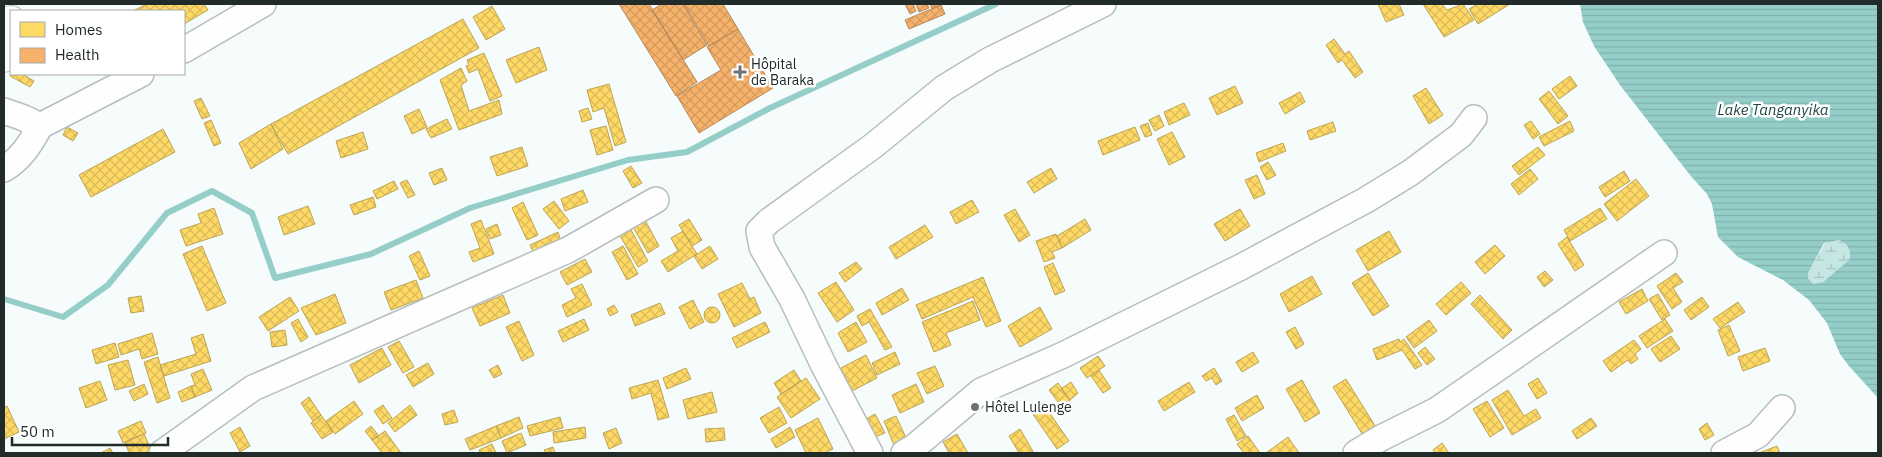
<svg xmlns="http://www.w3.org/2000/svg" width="1882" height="457" viewBox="0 0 1882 457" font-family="'IBM Plex Sans',sans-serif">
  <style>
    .wetland { fill: url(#wetland-marsh) }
    .water { fill: url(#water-rules); fill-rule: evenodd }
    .homes { fill: url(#homes-cross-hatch); stroke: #bca554 }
    .health { fill: url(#health-cross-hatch); stroke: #b68a58 }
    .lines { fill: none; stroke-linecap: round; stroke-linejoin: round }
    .stream { stroke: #95cec9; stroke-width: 6 }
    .minor-casing { stroke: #b7bebe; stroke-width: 28 }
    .tertiary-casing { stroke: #b7bebe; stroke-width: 30 }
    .minor { stroke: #fefefe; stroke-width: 25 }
    .tertiary { stroke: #fefefe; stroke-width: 28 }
    .poi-dot { fill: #6b7473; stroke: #fff; stroke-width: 2 }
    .labels { text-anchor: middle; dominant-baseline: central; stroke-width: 5; stroke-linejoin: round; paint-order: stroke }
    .poi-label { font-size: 14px; fill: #202b2a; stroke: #fff; text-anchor: start }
    .water-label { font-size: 15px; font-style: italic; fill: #1f4441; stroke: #fff }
  </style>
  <defs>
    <pattern id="wetland-marsh" width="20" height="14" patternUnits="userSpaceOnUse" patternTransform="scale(1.25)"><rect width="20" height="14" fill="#c5e6e3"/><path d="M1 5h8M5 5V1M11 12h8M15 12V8" fill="none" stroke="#a9c5c3"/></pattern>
    <pattern id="water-rules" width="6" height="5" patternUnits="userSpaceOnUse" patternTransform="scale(1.25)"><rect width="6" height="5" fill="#95cec9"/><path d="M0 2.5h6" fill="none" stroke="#80b1ad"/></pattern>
    <pattern id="homes-cross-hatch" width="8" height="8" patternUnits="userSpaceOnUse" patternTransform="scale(1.25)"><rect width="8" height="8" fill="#ffd966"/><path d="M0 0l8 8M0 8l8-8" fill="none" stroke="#daba59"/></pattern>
    <pattern id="health-cross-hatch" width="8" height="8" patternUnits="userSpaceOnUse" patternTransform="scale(1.25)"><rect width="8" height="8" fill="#f6b26b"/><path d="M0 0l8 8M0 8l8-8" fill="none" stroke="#d3995d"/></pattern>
  </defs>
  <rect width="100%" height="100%" fill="#f6fbfb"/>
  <path class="wetland" d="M 1839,240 C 1848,244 1852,251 1849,260 L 1823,282 L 1813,284 L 1808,278 L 1808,273 L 1825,243 Z"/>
  <path class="water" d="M 1580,4 L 1878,4 L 1878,398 L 1849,366 L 1840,354 L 1827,323 L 1809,300 L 1783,280 L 1738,257 L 1718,237 L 1712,204 L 1707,194 L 1690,175 L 1620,85 L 1594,46 L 1583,22 ZM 1839,240 C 1848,244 1852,251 1849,260 L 1823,282 L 1813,284 L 1808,278 L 1808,273 L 1824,243 Z"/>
  <path class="homes" d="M 147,4 L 204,4 L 208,10 L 184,24 L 184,11 L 133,11 Z
    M 1378,4 L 1399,4 L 1404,15 L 1386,22 Z
    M 1423,4 L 1442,4 L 1447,10 L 1463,4 L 1474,20 L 1444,37 Z
    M 1478,4 L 1510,4 L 1478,24 L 1469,9 Z
    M 492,6 L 505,29 L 486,40 L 473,17 Z
    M 463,19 L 479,48 L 288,154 L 271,124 Z
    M 1334,39 L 1345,54 L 1349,51 L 1363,72 L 1355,78 L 1342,60 L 1338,63 L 1326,45 Z
    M 539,47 L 547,70 L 516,83 L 506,60 Z
    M 484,53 L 502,96 L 490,101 L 478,69 L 469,73 L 466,66 L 469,65 L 467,60 Z
    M 461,68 L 467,81 L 461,85 L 469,111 L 499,100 L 502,114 L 459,130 L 440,80 Z
    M 12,74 L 22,74 L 34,81 L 30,87 L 10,76 Z
    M 1570,76 L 1577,86 L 1559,99 L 1552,89 Z
    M 609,84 L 626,142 L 615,146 L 604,108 L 593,112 L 587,90 Z
    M 1235,86 L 1243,103 L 1217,115 L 1209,98 Z
    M 1426,88 L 1443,115 L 1429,124 L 1413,96 Z
    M 1549,91 L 1568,116 L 1558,124 L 1539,99 Z
    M 1300,92 L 1305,102 L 1285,114 L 1279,103 Z
    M 201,98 L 210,116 L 202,119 L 194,101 Z
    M 1184,103 L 1190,115 L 1169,125 L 1164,112 Z
    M 588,108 L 592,119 L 582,122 L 579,111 Z
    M 419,109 L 427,127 L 412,134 L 404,116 Z
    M 1159,115 L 1164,126 L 1155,131 L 1149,120 Z
    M 447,119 L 452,129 L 431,138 L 426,129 Z
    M 211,120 L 221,143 L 214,146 L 204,123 Z
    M 1531,121 L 1540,134 L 1533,139 L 1524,125 Z
    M 1570,121 L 1574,131 L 1544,146 L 1539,137 Z
    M 1333,122 L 1336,131 L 1310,140 L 1307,131 Z
    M 1148,123 L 1152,135 L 1145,137 L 1140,126 Z
    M 271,124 L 283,149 L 251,169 L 239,143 Z
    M 606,126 L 613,150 L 597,155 L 590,130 Z
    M 67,127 L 78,133 L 73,141 L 63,135 Z
    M 1135,127 L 1140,140 L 1103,155 L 1098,141 Z
    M 163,129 L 175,152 L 91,197 L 79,175 Z
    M 363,132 L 368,149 L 341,158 L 336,141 Z
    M 1172,132 L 1185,157 L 1169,165 L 1157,139 Z
    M 1283,143 L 1286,151 L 1259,162 L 1256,153 Z
    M 522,147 L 528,166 L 497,176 L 490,157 Z
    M 1538,147 L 1545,155 L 1519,175 L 1512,166 Z
    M 1268,162 L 1276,175 L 1267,180 L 1260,167 Z
    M 631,166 L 642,183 L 633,188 L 623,171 Z
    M 442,168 L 447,180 L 434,185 L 429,173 Z
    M 1051,168 L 1057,179 L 1034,193 L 1027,182 Z
    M 1530,169 L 1538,179 L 1519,195 L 1511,184 Z
    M 1624,171 L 1630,181 L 1605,197 L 1599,187 Z
    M 1257,175 L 1265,194 L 1254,199 L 1245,180 Z
    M 1636,179 L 1649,196 L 1617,221 L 1604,204 Z
    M 407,180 L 415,195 L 408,198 L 400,183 Z
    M 394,181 L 398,189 L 377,199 L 373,191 Z
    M 583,190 L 588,202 L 565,211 L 561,199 Z
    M 373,197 L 376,207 L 354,215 L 350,205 Z
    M 972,200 L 979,212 L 956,224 L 950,212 Z
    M 554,201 L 569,221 L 559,229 L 543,209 Z
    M 523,202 L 538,235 L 527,240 L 512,208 Z
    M 308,206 L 315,224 L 284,235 L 278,217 Z
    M 214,208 L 223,234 L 186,246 L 180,230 L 201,223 L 198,214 Z
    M 1600,208 L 1607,219 L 1570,241 L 1564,230 Z
    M 1015,209 L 1030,235 L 1019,242 L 1004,215 Z
    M 1240,209 L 1250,226 L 1225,241 L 1214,224 Z
    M 689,219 L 702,240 L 692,246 L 679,225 Z
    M 1085,219 L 1091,230 L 1062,248 L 1057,236 Z
    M 481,220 L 494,254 L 473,262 L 469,252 L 480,248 L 471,224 Z
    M 645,220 L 659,246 L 648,253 L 633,227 Z
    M 497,224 L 501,235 L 490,239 L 486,229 Z
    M 925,225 L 933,237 L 896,259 L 889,247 Z
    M 630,228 L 648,261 L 638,267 L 619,234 Z
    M 683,231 L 697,254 L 668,272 L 661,261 L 678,251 L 671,238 Z
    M 1389,231 L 1401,252 L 1368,271 L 1356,250 Z
    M 558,232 L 562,244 L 535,256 L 530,245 Z
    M 1056,234 L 1062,248 L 1052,252 L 1055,258 L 1044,262 L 1036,241 Z
    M 1567,237 L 1584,265 L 1575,271 L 1558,244 Z
    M 1495,245 L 1505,256 L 1485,274 L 1475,262 Z
    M 202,246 L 226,303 L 207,311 L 183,254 Z
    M 623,246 L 638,274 L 627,280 L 612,252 Z
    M 710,246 L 718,259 L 702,269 L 694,256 Z
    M 419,251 L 430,276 L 420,280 L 409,256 Z
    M 585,259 L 592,272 L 567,285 L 560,272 Z
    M 856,262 L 862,269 L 845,282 L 839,273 Z
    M 1053,263 L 1065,291 L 1055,295 L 1044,267 Z
    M 1545,271 L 1553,280 L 1544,287 L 1537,277 Z
    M 1368,273 L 1389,306 L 1373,316 L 1352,283 Z
    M 1676,273 L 1683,282 L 1673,288 L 1682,302 L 1672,309 L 1657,286 Z
    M 1312,276 L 1322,294 L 1289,312 L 1280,294 Z
    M 983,277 L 1001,321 L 986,327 L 973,297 L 922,319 L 916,305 Z
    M 416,280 L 423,298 L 391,310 L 384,292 Z
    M 836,282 L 854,310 L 837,322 L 818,293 Z
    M 1461,282 L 1471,293 L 1446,315 L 1436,304 Z
    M 742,283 L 750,299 L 754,297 L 761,313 L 734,327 L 718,294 Z
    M 582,284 L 592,305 L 567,317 L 562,305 L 576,298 L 571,289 Z
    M 902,288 L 909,300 L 882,315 L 876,303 Z
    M 1642,289 L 1648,301 L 1626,314 L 1619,302 Z
    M 335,294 L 346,323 L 316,335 L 301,308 Z
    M 1658,294 L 1670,315 L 1662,320 L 1649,299 Z
    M 503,295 L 510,313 L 480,326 L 472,308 Z
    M 1480,295 L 1512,330 L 1503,339 L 1471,304 Z
    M 141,296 L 144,311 L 131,313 L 128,298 Z
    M 290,297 L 299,311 L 268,331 L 259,317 Z
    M 1702,297 L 1709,307 L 1691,320 L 1684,310 Z
    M 693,300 L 704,322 L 690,329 L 679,307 Z
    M 973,301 L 980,320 L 946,333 L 951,345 L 934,352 L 922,322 Z
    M 1738,302 L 1745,312 L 1720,328 L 1713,319 Z
    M 660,303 L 665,314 L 635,326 L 631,315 Z
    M 614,305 L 618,312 L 610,316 L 607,309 Z
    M 1040,307 L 1052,329 L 1020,347 L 1008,326 Z
    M704 315a8 8 0 1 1 16 0a8 8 0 1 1-16 0Z
    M 870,309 L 892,347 L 885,350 L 869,322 L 862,326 L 857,316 Z
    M 298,319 L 308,337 L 301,342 L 291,323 Z
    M 584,319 L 589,330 L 563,342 L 558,331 Z
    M 1665,319 L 1673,331 L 1647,348 L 1639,336 Z
    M 1429,320 L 1437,331 L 1414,348 L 1406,337 Z
    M 519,321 L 534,355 L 522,361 L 506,327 Z
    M 765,322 L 770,332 L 737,348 L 732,338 Z
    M 856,322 L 867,342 L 848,352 L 838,333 Z
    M 1729,325 L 1740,351 L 1728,356 L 1718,330 Z
    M 1295,327 L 1304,344 L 1296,349 L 1286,332 Z
    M 285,330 L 287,345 L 272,347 L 270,332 Z
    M 152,333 L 158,354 L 142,359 L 139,349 L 121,355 L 118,344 Z
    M 203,334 L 211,361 L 164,376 L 160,365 L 196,354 L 191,338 Z
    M 1671,336 L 1680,349 L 1660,362 L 1651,349 Z
    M 1399,339 L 1400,342 L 1404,339 L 1422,365 L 1415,369 L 1402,350 L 1377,360 L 1373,349 Z
    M 1634,340 L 1641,349 L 1635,354 L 1638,359 L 1631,364 L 1628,360 L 1611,372 L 1603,361 Z
    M 399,341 L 414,367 L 403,373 L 388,347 Z
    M 115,343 L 119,357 L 96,364 L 92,350 Z
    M 1425,347 L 1435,359 L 1427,365 L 1418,353 Z
    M 382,348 L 391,365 L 359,383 L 350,365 Z
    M 1765,348 L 1770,361 L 1743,371 L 1738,357 Z
    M 895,352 L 900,364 L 877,375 L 872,363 Z
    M 1253,352 L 1259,362 L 1242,372 L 1236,362 Z
    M 866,355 L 877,378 L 852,391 L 841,368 Z
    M 1098,356 L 1105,366 L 1087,378 L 1080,368 Z
    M 158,357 L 170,398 L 157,403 L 144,362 Z
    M 128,360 L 135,385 L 115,390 L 108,365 Z
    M 428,363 L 434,374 L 413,387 L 406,375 Z
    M 498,365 L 502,374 L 494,378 L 489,370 Z
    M 935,366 L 944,386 L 927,394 L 917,373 Z
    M 686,368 L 691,379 L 667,389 L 663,378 Z
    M 1214,368 L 1222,381 L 1216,385 L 1212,378 L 1206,381 L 1202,376 Z
    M 203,369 L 212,390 L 195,397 L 191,386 L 195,385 L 191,374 Z
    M 794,370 L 801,381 L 781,394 L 774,383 Z
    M 1099,370 L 1111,388 L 1103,393 L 1091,376 Z
    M 806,378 L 820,399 L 791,418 L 777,397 Z
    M 1538,378 L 1547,393 L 1537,399 L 1528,384 Z
    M 1346,379 L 1377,429 L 1364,437 L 1333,387 Z
    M 658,380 L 669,417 L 658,420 L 651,393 L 632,399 L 629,388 Z
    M 1302,380 L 1320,413 L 1305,422 L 1286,389 Z
    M 100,381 L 107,400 L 86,408 L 79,388 Z
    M 1071,382 L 1078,393 L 1070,400 L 1061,389 Z
    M 1189,382 L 1195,392 L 1164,411 L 1158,401 Z
    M 1058,383 L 1070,400 L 1061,406 L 1049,390 Z
    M 144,384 L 148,394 L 134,401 L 129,391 Z
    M 916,384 L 924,402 L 900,413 L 892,395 Z
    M 191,386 L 195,397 L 182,402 L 178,392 Z
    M 1508,390 L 1524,416 L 1536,409 L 1541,418 L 1512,435 L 1492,400 Z
    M 712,392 L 717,412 L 688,419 L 683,400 Z
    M 1257,395 L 1264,408 L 1242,421 L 1235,408 Z
    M 309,397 L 321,415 L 313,421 L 301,403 Z
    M 354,401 L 363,414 L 335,434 L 326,421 Z
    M 1487,401 L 1504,428 L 1490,437 L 1473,409 Z
    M 1042,402 L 1069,441 L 1057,449 L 1030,410 Z
    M 383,405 L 392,418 L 383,424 L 374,411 Z
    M 410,405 L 417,415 L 395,432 L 388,423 Z
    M 7,406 L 19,432 L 4,439 L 4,408 Z
    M 779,407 L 787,423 L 769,433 L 760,418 Z
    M 454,410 L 458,422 L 445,425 L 442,414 Z
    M 875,414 L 885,433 L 875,437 L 866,419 Z
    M 321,415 L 333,432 L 322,439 L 311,423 Z
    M 1234,415 L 1246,436 L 1237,441 L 1226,419 Z
    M 896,416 L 907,440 L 894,445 L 884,421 Z
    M 519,417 L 523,428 L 501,438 L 496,426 Z
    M 560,417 L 563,428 L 530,436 L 527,426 Z
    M 818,418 L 833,449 L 824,453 L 806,453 L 795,430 Z
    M 1591,418 L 1597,426 L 1577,439 L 1572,431 Z
    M 141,421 L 146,433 L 123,443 L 118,431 Z
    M 1707,423 L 1714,435 L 1705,440 L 1699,429 Z
    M 371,426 L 379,436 L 372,440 L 365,431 Z
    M 496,426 L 501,438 L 470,450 L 465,439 Z
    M 240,427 L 250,446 L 240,452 L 230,433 Z
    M 585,427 L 586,438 L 554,443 L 553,432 Z
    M 790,427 L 795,437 L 776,448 L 771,439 Z
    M 616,428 L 622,443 L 609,449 L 603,433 Z
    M 724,428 L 725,440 L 706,442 L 705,429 Z
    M 1020,429 L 1034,453 L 1019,453 L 1009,436 Z
    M 385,431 L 401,453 L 382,453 L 372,440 Z
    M 521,433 L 526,445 L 507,453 L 502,441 Z
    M 144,434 L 151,450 L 145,453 L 129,453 L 125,442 Z
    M 957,434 L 968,453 L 949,453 L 943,442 Z
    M 1248,436 L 1260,453 L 1244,453 L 1237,444 Z
    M 1288,437 L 1299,453 L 1266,453 Z
    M 1442,443 L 1449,453 L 1435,453 L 1433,450 Z
    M 492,444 L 496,453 L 480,453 L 479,450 Z
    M 1777,446 L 1780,453 L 1759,453 Z
    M 553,447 L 555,453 L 546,453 L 544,450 Z
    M 110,448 L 113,453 L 101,453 Z"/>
  <path class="health" d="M 619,4 L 649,4 L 697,82 L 676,96 Z
    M 662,4 L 683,4 L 707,45 L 683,60 L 652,10 Z
    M 684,4 L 723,4 L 738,29 L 709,46 Z
    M 905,4 L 913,4 L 916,11 L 910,14 Z
    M 916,4 L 927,4 L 929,8 L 919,12 Z
    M 930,4 L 944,4 L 932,9 Z
    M 941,5 L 945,14 L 909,29 L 905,20 Z
    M 738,29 L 773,88 L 699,133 L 677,96 L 721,70 L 707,47 Z"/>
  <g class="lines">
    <path class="stream" d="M 4,299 L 63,317 L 108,285 L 167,213 L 212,191 L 252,213 L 275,278 L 371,254 L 470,208 L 628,160 L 687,152 L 770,108 L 996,4"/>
    <g class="minor-casing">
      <path id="minor" d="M 184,50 L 263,4
        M 4,111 L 24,118 L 40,126 C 31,143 21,159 4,169
        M 40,126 L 141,74
        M 162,453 L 253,388 L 568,250 L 656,200
        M 870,453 L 824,366 L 792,299 L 762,247 L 759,231 L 769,221 L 873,146 L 944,88 L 990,60 L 1103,4
        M 904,453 L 913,448 L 981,391 L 1063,355 L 1241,267 L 1366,200 L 1410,173 L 1461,135 L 1474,118
        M 1356,453 L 1381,438 L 1437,410 L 1664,253
        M 1724,453 L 1758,435 L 1782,408"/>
    </g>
    <g class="tertiary-casing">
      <path id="tertiary" d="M 4,58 L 11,20"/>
    </g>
    <use href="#minor" class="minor"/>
    <use href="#tertiary" class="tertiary"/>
  </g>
  <g class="poi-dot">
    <path d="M737.5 64.5h5v5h5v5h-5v5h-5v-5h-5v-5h5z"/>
    <circle cx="975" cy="407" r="5"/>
  </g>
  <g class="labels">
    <g class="poi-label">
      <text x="751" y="64">Hôpital<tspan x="751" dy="16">de Baraka</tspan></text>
      <text x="985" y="407">Hôtel Lulenge</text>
    </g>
    <g class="water-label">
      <text x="1773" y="109">Lake Tanganyika</text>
    </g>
  </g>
  <rect width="1882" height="457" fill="none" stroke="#202b2a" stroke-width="10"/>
  <rect x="10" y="10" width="175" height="65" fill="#ffffff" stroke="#a6aaaa"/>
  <rect x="20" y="22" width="25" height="15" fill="#ffd966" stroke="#a6aaaa"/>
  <text x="55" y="35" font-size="15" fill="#202b2a">Homes</text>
  <rect x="20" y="48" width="25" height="15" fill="#f6b26b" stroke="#a6aaaa"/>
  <text x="55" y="60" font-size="15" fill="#202b2a">Health</text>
  <path d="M12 437v8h156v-8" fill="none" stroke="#202b2a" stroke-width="2.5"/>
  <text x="20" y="437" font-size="15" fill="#202b2a" stroke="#ffffff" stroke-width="4" paint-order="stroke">50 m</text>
</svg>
